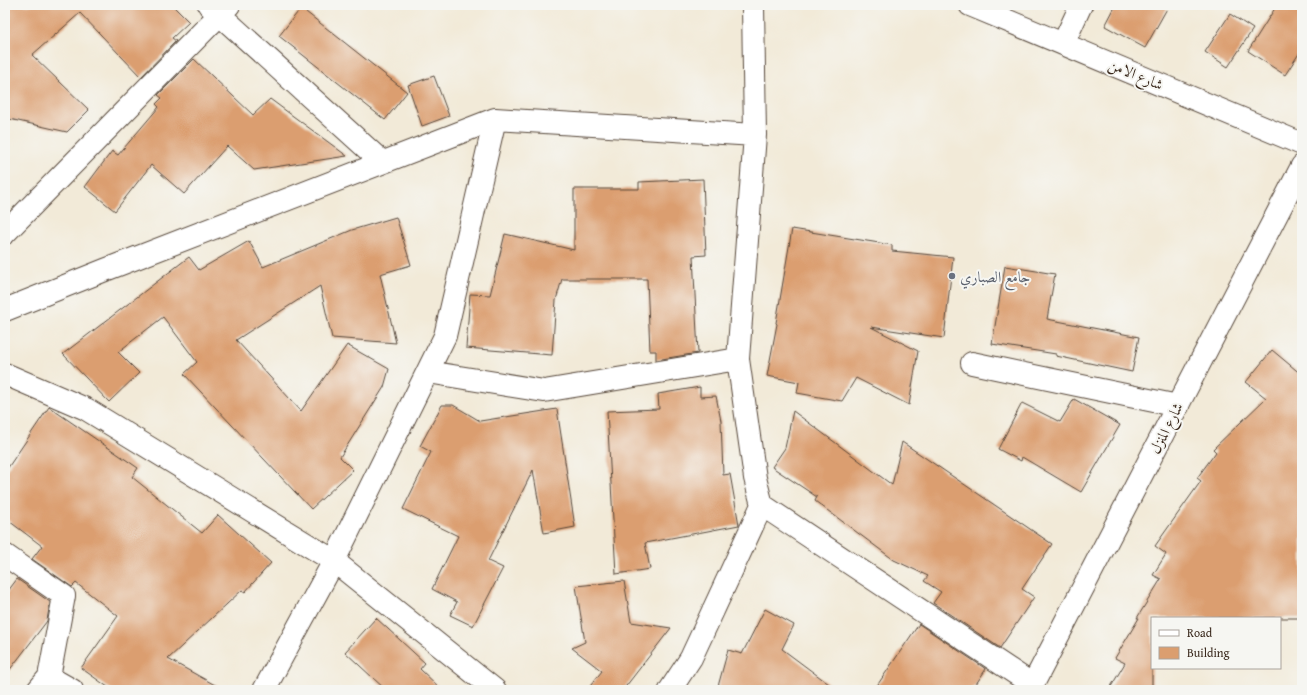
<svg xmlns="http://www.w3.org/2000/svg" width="1307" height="695" viewBox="0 0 1307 695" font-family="'Gentium Book Plus',Amiri,serif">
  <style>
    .building { fill: #db9e6f }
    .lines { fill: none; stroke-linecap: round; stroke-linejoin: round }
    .street-casing { stroke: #56473a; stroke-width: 24 }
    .secondary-casing { stroke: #56473a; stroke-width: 24 }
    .street { stroke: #fff; stroke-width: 22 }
    .secondary { stroke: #fff; stroke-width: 22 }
    .worship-dot { fill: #6b7280; stroke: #f6f6f2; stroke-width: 1.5 }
    .labels { text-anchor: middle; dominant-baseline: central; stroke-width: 4; stroke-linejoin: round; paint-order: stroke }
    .street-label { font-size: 15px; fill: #3b2a1e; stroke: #f6f6f2 }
    .worship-label { font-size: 15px; fill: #5b616d; stroke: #f6f6f2; text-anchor: start }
  </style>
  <rect width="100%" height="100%" fill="#f6f6f2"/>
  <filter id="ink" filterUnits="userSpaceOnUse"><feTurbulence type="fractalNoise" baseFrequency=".025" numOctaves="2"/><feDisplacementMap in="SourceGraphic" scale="8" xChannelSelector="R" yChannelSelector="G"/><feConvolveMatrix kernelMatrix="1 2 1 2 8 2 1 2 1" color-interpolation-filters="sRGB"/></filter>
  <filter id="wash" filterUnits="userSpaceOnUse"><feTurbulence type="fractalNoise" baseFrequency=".012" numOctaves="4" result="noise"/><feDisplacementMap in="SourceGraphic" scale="16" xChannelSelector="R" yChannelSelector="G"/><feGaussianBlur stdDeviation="0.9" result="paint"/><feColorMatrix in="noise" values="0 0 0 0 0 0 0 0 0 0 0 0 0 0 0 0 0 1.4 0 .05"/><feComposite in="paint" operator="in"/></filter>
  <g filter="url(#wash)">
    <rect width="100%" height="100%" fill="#f2ead8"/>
    <g id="blocks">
      <path class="building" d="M 13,5 L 172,5 L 189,22 L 172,38 L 176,41 L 141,77 L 80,13 L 32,55 L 89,110 L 67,132 L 5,118 L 5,12 Z
        M 1116,5 L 1169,5 L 1145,48 L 1105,26 Z
        M 1277,5 L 1302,5 L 1302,49 L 1285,75 L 1248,51 Z
        M 301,8 L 407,92 L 385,120 L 279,36 Z
        M 1230,14 L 1253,29 L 1228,67 L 1205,52 Z
        M 194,59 L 253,115 L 270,99 L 347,156 L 254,170 L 227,146 L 184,194 L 151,165 L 115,211 L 85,187 L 112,151 L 118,155 L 159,107 L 156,104 L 162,98 L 158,95 Z
        M 434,76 L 449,116 L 422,126 L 408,85 Z
        M 703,179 L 706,255 L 693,256 L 698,353 L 656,360 L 656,351 L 650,351 L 647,279 L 562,279 L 556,300 L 552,355 L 466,348 L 470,294 L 490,295 L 505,234 L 574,250 L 574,189 L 639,189 L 639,182 Z
        M 396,217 L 411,265 L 380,274 L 396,343 L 332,338 L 320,286 L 236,340 L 301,411 L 347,345 L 389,369 L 384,387 L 340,457 L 353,470 L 311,509 L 184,374 L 197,362 L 163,317 L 118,352 L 139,373 L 109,402 L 63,354 L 189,257 L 199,270 L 249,241 L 263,267 L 352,230 Z
        M 792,229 L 892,245 L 892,251 L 953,257 L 944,338 L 871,327 L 918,351 L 909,405 L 856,378 L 842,401 L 797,393 L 799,382 L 767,376 L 777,324 L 776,323 Z
        M 1005,266 L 1055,274 L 1047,319 L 1139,337 L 1132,372 L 1056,356 L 1056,354 L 992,344 Z
        M 1272,350 L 1302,375 L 1302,618 L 1152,618 L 1152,690 L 1109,690 L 1125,663 L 1115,658 L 1139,618 L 1137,618 L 1161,579 L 1153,575 L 1166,554 L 1155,546 L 1201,481 L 1197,478 L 1216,452 L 1213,449 L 1266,398 L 1246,382 Z
        M 700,387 L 700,397 L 716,396 L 721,421 L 723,475 L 730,474 L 739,525 L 645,543 L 650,569 L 616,574 L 607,411 L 659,409 L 658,394 Z
        M 1074,399 L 1120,425 L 1081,492 L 1022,457 L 1021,461 L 998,449 L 1022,403 L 1060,422 Z
        M 442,405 L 453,405 L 480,421 L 557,409 L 575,527 L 544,533 L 533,470 L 488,561 L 503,568 L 473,626 L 450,615 L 457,602 L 432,589 L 458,536 L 403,509 L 431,452 L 420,446 Z
        M 49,407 L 138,468 L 132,477 L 202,533 L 218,515 L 271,563 L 245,592 L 242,590 L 168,659 L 224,690 L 112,690 L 81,668 L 118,616 L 76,583 L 72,587 L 32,559 L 42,546 L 5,518 L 5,472 Z
        M 793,411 L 892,485 L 902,442 L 1052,544 L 1022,589 L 1034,597 L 1000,648 L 933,603 L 941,592 L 924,581 L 928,576 L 894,560 L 815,501 L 817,497 L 772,467 L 785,448 Z
        M 17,579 L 50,602 L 47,621 L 5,676 L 5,595 Z
        M 624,581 L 631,622 L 671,628 L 623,690 L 587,690 L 602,671 L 572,648 L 585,642 L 576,586 Z
        M 765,609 L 794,625 L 782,649 L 837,690 L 717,690 L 728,650 L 742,654 Z
        M 376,618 L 425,663 L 420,669 L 442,690 L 386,690 L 345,652 Z
        M 919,624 L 986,669 L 972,690 L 874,690 Z"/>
    </g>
  </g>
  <g filter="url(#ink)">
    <use href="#blocks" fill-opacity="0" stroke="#56473a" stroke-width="1"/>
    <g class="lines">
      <g class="street-casing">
        <path id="street" d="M 209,5 L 382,162
          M 970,5 L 1302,144
          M 1063,44 L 1081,5
          M 5,233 L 229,5
          M 5,310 L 105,270 L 495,119 L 755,135
          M 972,363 L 1178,406
          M 428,372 L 544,391 L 738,359
          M 5,374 L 86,409 L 334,561 L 495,690
          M 762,505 L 1033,685
          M 5,555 L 64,596 L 49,677
          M 38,690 L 49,677 L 72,690
          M 264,690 L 334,561 L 445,336 L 495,119
          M 670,690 L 691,658 L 762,505 L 755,478 L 738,359 L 755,135 L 753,5"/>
      </g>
      <g class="secondary-casing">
        <path id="secondary" d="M 1030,690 L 1302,166"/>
      </g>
      <use href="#street" class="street"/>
      <use href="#secondary" class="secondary"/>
    </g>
  </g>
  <circle class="worship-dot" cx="952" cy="276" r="4"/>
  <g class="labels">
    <g class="street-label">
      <text transform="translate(1136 74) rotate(23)">شارع الامن</text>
      <text transform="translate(1166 428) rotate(-63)">شارع المنزل</text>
    </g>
    <g class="worship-label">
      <text x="960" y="276">جامع الصباري</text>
    </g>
  </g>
  <rect width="1307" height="695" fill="none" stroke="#f6f6f2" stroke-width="20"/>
  <rect x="1151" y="617" width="130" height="52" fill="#f6f6f2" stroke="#aba49d"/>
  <rect x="1159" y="630" width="20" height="6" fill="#ffffff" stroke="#aba49d"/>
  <text x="1187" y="637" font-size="12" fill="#3b2a1e">Road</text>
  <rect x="1159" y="647" width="20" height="12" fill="#db9e6f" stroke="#aba49d"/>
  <text x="1187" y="657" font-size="12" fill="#3b2a1e">Building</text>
</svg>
